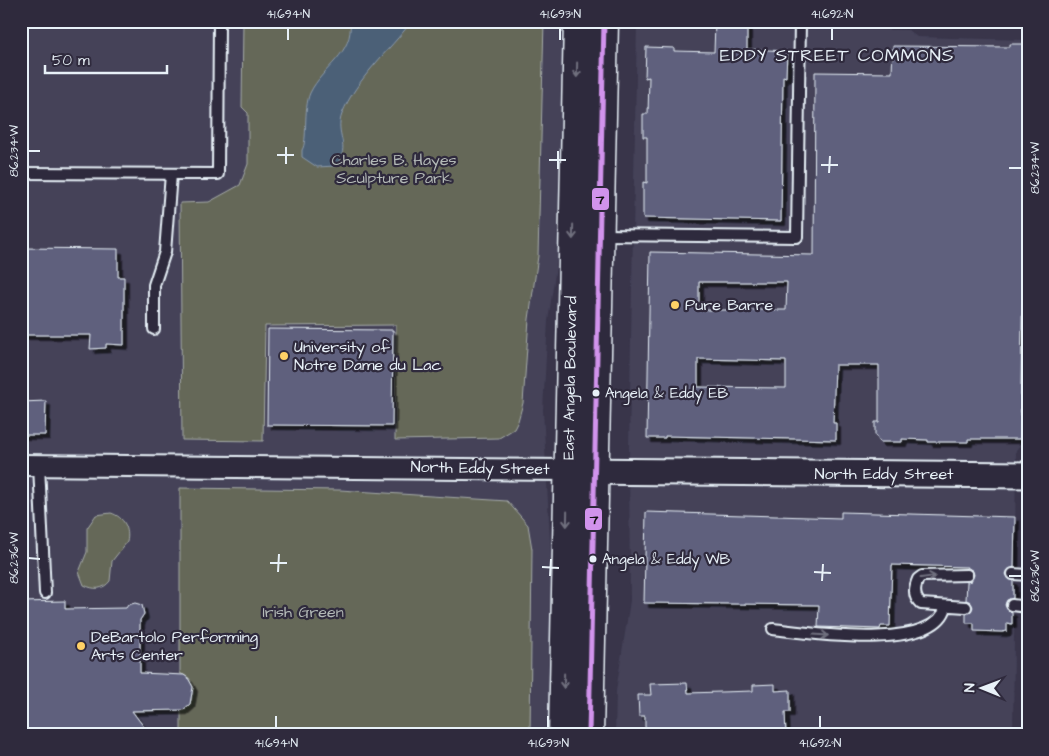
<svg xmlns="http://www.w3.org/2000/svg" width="1049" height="756" viewBox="0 0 1049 756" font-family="'Architects Daughter',sans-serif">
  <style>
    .built { fill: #444259 }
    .green { fill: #656759; stroke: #a6aca8 }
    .water { fill: #4c6077; stroke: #8a9aab }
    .building { fill: #5f607d; stroke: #e8f1f8; fill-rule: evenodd; filter: url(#shadow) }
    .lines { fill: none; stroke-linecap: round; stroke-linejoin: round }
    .service-casing { stroke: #e8f1f8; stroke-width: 14 }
    .minor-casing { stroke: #e8f1f8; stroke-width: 24 }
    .tertiary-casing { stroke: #e8f1f8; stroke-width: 29 }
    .secondary-casing { stroke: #e8f1f8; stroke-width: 31 }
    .service { stroke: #2f2a3d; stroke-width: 10 }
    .minor { stroke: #2f2a3d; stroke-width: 20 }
    .tertiary { stroke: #2f2a3d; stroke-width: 25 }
    .secondary { stroke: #2f2a3d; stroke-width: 28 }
    .bus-1-casing { stroke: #2f2a3d; stroke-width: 9 }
    .bus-1 { stroke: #d193ec; stroke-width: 5 }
    .oneway { stroke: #70707e }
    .ticks { fill: none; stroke: #e8f1f8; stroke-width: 2 }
    .poi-dot { fill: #ffd166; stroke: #2f2a3d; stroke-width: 2 }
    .bus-dot { fill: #e8f1f8; stroke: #2f2a3d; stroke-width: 2 }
    .labels { text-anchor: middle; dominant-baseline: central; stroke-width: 4.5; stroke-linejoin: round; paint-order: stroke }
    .bus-label { font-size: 15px; fill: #e8f1f8; stroke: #2f2a3d; text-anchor: start }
    .park-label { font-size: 16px; fill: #b4bab8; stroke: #2f2a3d }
    .poi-label { font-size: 16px; fill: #e8f1f8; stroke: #2f2a3d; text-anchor: start }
    .street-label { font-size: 16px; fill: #e8f1f8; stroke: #2f2a3d }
    .neighbourhood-label { font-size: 18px; letter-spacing: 1px; fill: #e8f1f8; stroke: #2f2a3d }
    .line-badge { stroke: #2f2a3d; stroke-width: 2 }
    .pale-badge-label { font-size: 14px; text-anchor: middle; font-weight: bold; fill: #111 }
    .neatline { fill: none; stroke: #e8f1f8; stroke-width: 2 }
    .ticks-label { font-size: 12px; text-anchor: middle; fill: #e8f1f8 }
  </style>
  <defs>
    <filter id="shadow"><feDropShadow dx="4.5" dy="4.5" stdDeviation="0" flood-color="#0009"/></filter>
  </defs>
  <rect width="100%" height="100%" fill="#39354a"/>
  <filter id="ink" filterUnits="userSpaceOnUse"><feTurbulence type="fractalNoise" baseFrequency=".02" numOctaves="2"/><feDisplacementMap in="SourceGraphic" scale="10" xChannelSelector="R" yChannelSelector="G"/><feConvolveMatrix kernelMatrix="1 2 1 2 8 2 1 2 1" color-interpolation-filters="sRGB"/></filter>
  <g filter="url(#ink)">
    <path class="built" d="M 21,21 L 563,21 L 558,253 L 548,321 L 543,410 L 551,558 L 551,735 L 21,735 Z
      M 637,21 L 768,21 L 778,25 L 815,29 L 908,30 L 917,37 L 1028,40 L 1025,291 L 1021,444 L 1016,450 L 1013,735 L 615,735 L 616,691 L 630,601 L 629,447 Z"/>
    <path class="green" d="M 243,21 L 544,21 L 538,256 L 529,319 L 523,403 L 518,421 L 514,429 L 499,438 L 395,440 L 396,325 L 265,326 L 263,441 L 182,440 L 180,203 L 209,202 L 240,185 L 248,164 L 248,113 L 242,107 Z
      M 180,488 L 340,490 L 507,501 L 528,525 L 532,549 L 530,735 L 181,735 L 181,711 C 193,704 197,690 189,678 L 180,673 Z
      M 111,513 C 124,517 130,529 127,542 L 112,561 L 110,581 C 103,590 94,590 84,585 L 79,572 L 87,552 L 87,528 L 96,515 Z"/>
    <path class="water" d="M 350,21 L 412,21 C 389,51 356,79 342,114 C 334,135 352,144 336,166 L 317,167 L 302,157 L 302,150 C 308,141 303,109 310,93 C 323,66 354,54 350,21 Z"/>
    <path class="building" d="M 715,23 L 747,23 L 747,49 L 787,51 L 786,77 L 783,76 L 781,221 L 643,218 L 643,182 L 647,183 L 647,137 L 643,137 L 643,114 L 648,114 L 649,77 L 645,78 L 646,47 L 674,48 L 674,51 L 714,52 Z
      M 1010,44 L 1027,44 L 1020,439 L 968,439 L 968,442 L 928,442 L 928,440 L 902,439 L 902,442 L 880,442 L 875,435 L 875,422 L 879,422 L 879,365 L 835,365 L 833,423 L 836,423 L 836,440 L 665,436 L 665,438 L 647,438 L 650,252 L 814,255 L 815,72 L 892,73 L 893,46 L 1010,47 ZM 699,282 L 787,282 L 786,310 L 699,310 ZM 698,359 L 786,361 L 786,388 L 698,387 Z
      M 21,248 L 118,249 L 118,277 L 124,277 L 124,345 L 106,344 L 106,348 L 90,349 L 91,335 L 21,335 Z
      M 268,329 L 393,330 L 392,426 L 267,425 Z
      M 46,401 L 45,435 L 21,435 L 21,402 Z
      M 646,512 L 841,518 L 841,512 L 1015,517 L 1014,567 L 1008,570 L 1006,574 L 1009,579 L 1013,581 L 1013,598 L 1007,600 L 1005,605 L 1008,610 L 1012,612 L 1012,624 L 1007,623 L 1007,631 L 1002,632 L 974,631 L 974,623 L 966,623 L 966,614 L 971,611 L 973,607 L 970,602 L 966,600 L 967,582 L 971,581 L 974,575 L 973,571 L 967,567 L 892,565 L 890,626 L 881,626 L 880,629 L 818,627 L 819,605 L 644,603 Z
      M 65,601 L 65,609 L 126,608 L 128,605 L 135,603 L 142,605 L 144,614 L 140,620 L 140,673 L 184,675 L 188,678 L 193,687 L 190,704 L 183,710 L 132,711 L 150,735 L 21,735 L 21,602 Z
      M 687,683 L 688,693 L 753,691 L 753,685 L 775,684 L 775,691 L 790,690 L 790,712 L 785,712 L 786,735 L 652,735 L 645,727 L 645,716 L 639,716 L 638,695 L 651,695 L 650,684 Z"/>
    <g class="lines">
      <g class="service-casing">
        <path id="service" d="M 21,173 L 218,174 L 219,21
          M 601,235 L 797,237 L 800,21
          M 154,329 L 154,285 L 165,252 L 171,174
          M 39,465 L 45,593
          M 1013,574 L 1028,575
          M 1012,605 L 1028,607
          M 966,607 L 921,604 C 913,597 914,588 918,579 L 922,576 L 967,575
          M 773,629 C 808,633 934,653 946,607"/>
      </g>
      <g class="minor-casing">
        <path id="minor" d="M 21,465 L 568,470"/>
      </g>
      <g class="tertiary-casing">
        <path id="tertiary" d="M 575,471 L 1028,475"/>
      </g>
      <g class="secondary-casing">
        <path id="secondary" d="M 563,735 L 578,21
          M 589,735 L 604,21"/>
      </g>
      <use href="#service" class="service"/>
      <use href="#minor" class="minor"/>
      <use href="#tertiary" class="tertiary"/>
      <use href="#secondary" class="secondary"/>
      <g class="bus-1-casing">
        <path id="bus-1" d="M 589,735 L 604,21"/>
      </g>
      <use href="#bus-1" class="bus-1"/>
    </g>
    <defs><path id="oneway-shaft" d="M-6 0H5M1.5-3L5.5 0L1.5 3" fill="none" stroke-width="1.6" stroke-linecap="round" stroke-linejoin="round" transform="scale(1.25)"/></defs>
    <g class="oneway">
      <use href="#oneway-shaft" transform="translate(577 70) rotate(91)"/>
      <use href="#oneway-shaft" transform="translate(573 232) rotate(91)"/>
      <use href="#oneway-shaft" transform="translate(567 519) rotate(91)"/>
      <use href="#oneway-shaft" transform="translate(928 577) rotate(-8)"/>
      <use href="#oneway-shaft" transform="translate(821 635) rotate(4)"/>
      <use href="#oneway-shaft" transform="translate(564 681) rotate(91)"/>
    </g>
  </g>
  <path class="ticks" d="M 288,40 L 288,28M 560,40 L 560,28M 832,40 L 832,28M 28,151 L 40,151M 277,155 L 294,155M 549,160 L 566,160M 286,164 L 286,147M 821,165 L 838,165M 1009,168 L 1022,168M 558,169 L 558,151M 829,173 L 830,156M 28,558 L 40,559M 270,563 L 287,563M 542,567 L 559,568M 278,572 L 279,554M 814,572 L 831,573M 550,576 L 551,559M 1009,576 L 1022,576M 822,581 L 823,564M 276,728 L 276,716M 548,728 L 548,716M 820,728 L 820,716"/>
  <g class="poi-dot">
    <circle cx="675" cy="305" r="5"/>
    <circle cx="284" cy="356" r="5"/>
    <circle cx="81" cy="646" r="5"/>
  </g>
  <g class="bus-dot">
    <circle cx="596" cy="393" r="4.5"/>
    <circle cx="593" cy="559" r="4.5"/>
  </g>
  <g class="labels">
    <g class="bus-label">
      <text x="605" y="393">Angela &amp; Eddy EB</text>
      <text x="602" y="559">Angela &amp; Eddy WB</text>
    </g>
    <g class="park-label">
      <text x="394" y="160">Charles B. Hayes<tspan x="394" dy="18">Sculpture Park</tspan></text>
      <text x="303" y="612">Irish Green</text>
    </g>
    <g class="poi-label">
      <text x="685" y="305">Pure Barre</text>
      <text x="294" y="347">University of<tspan x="294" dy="18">Notre Dame du Lac</tspan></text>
      <text x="91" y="637">DeBartolo Performing<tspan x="91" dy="18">Arts Center</tspan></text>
    </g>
    <g class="street-label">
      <text transform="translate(570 378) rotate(-89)">East Angela Boulevard</text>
      <text transform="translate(480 468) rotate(1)">North Eddy Street</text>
      <text x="884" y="474">North Eddy Street</text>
    </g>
    <g class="neighbourhood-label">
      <text x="837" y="55">EDDY STREET COMMONS</text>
    </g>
  </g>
  <g class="line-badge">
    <rect x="591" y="187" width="19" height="24" rx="5" fill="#d193ec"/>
    <rect x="584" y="507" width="19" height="24" rx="5" fill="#d193ec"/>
  </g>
  <g class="pale-badge-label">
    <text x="600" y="204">7</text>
    <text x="594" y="524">7</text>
  </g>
  <rect width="1049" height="756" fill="none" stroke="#2f2a3d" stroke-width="55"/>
  <g transform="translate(982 688) rotate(271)" stroke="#2f2a3d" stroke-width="4" paint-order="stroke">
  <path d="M0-4L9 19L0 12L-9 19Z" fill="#e8f1f8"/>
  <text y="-8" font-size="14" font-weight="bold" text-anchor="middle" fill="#e8f1f8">N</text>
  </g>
  <path d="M45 65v8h122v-8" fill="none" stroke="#e8f1f8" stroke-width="2.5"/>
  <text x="52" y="65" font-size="15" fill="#e8f1f8" stroke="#2f2a3d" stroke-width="4" paint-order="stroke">50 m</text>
  <rect x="28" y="28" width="994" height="700" class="neatline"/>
  <g class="ticks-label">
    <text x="288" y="18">41.694°N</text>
    <text x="560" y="18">41.693°N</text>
    <text x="832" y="18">41.692°N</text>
    <text transform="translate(14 151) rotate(-90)" y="4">86.234°W</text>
    <text transform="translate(1035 168) rotate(-90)" y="4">86.234°W</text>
    <text transform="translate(14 558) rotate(-90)" y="4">86.236°W</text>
    <text transform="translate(1035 576) rotate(-90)" y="4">86.236°W</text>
    <text x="276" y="747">41.694°N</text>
    <text x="548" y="747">41.693°N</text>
    <text x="820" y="747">41.692°N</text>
  </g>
</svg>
